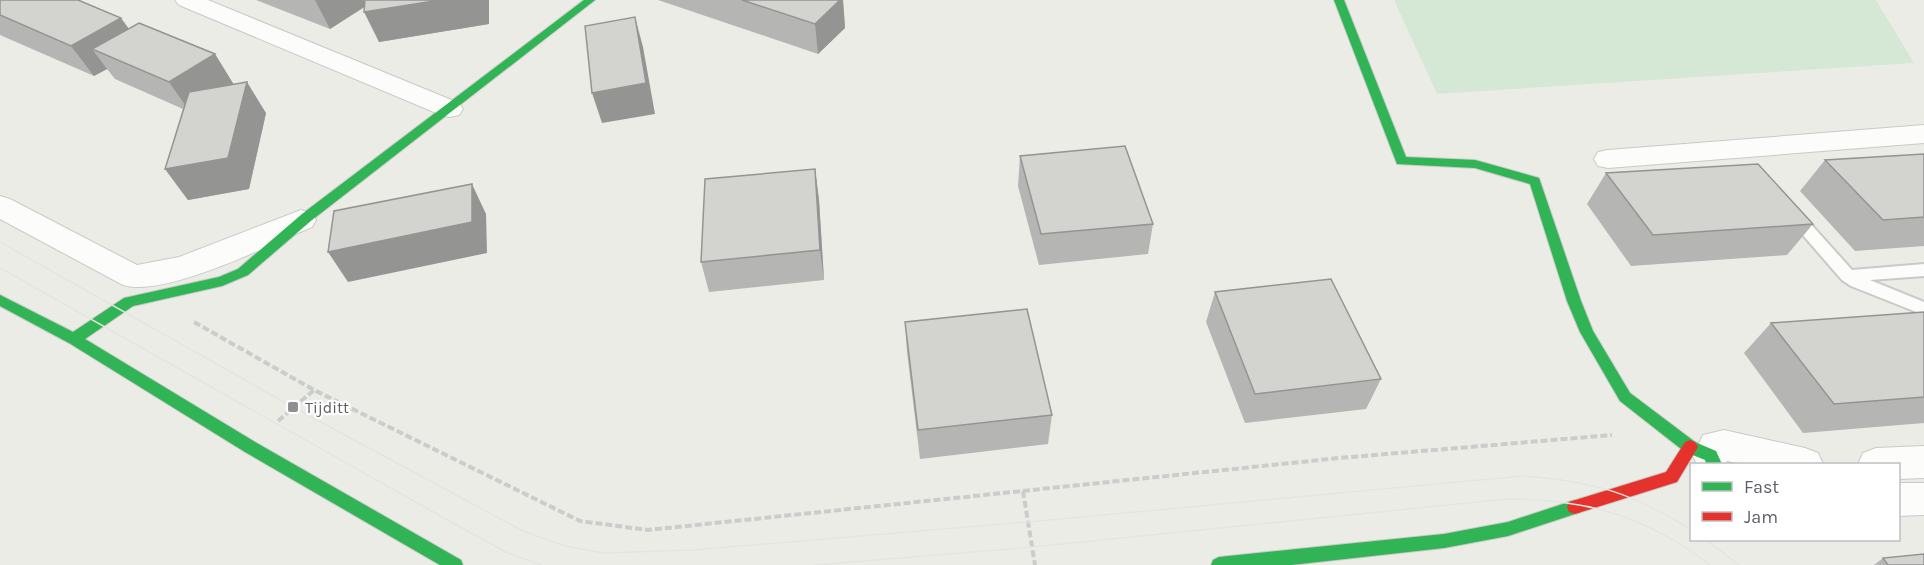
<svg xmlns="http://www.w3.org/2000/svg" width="1924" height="565" viewBox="0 0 1924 565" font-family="Karla,sans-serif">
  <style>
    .green { fill: #d5e8d5 }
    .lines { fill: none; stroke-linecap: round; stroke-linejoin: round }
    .lane-casing { stroke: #c9c9c7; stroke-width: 4 }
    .street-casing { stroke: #c9c9c7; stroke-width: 2 }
    .fast-casing { stroke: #c9c9c8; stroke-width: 2 }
    .jam-casing { stroke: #c9c9c8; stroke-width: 2 }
    .path { stroke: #c9cdcb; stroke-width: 4; stroke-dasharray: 7 3; stroke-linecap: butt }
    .lane { fill: #fcfcfb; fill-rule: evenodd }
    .street { fill: #fcfcfb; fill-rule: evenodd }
    .fast { fill: #30b455; fill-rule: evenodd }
    .jam { fill: #e5322d; fill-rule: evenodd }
    .tram { stroke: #e3e4e3; stroke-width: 1.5 }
    .wall { fill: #b5b5b3 }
    .shaded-wall { fill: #949492 }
    .building { fill: #d3d3d0; stroke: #949492; stroke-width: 1.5 }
    .poi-dot { fill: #8f9092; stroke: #fff; stroke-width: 2 }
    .labels { text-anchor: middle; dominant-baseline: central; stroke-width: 4.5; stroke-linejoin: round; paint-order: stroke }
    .poi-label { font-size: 16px; fill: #5d5f65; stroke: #fff; text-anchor: start }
  </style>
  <rect width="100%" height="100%" fill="#ecece7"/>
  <path class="green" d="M 1394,0 L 1876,0 L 1914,63 L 1437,94 Z"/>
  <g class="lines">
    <g class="lane-casing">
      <path id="lane" d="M 1794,210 L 1799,211 L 1852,270 L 1924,264 L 1924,276 L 1870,280 L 1924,302 L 1924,315 L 1851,286 L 1842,280 L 1789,219 L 1786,215 L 1789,211 Z"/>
    </g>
    <g class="street-casing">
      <path id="street" d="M 175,0 L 208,0 L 459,103 L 463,109 L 459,115 L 450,117 L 441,115 L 179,5 Z
        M 1924,125 L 1924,143 L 1608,168 L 1598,166 L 1594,159 L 1598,152 L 1608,150 Z
        M 0,196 L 10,199 L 137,265 L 179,257 L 301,210 L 312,213 L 316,220 L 312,227 C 270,245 164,298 123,285 L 0,219 Z
        M 1724,430 L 1805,448 L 1818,453 L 1823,464 L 1742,464 L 1727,461 L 1725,464 L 1697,464 L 1693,456 L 1703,435 Z
        M 1924,446 L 1924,478 L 1898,479 L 1898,464 L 1858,464 L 1863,453 L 1876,448 Z
        M 1898,483 L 1924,483 L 1924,515 L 1898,516 Z"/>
    </g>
    <g class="fast-casing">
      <path id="fast" d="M 584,0 L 595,0 L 312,220 L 248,275 L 222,286 L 133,306 L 85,339 L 255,442 L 461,560 L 463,565 L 440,565 L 245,452 L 69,343 L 0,306 L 0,295 L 73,332 L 124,298 L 219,277 L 238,269 L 302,214 Z
        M 1334,0 L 1344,0 L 1406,157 L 1475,160 L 1539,178 L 1581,301 L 1593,331 L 1630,393 L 1695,442 L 1716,451 L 1722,464 L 1706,464 L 1705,460 L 1685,452 L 1620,401 L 1580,332 L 1567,301 L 1530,184 L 1475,168 L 1397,164 Z
        M 1575,500 L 1581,502 L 1583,507 L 1581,512 L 1508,536 L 1444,548 L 1291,565 L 1211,565 L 1213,560 L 1219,557 L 1444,534 L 1508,522 Z"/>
    </g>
    <g class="jam-casing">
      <path id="jam" d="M 1690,440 L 1695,442 L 1698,447 L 1677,482 L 1575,514 L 1569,512 L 1567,507 L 1569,502 L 1666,472 L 1685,442 Z"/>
    </g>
    <path class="path" d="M 194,322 L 314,390 L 580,521 L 648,530 L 1339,458 L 1612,435
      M 278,421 L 314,390
      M 1023,491 L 1035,565"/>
    <use href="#lane" class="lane"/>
    <use href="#street" class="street"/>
    <use href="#fast" class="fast"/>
    <use href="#jam" class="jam"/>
    <path class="tram" d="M 0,242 L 293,407 L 523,531 L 565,546 L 603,553 L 692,550 L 1028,522 L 1522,476 C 1594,481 1630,492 1692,530
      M 0,268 L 460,527 L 506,552 L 541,565
      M 1706,540 L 1739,565
      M 815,565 L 1032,547 L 1507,499 C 1587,499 1646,516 1710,565"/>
  </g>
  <path class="wall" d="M 0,0 L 129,29 L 215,54 L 234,85 L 266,113 L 249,189 L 188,200 L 165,169 L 183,109 L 115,79 L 107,69 L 94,76 L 0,35 Z
    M 256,0 L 364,0 L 365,2 L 489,24 L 379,42 L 365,7 L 330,29 Z
    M 658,0 L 843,0 L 845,28 L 818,54 Z
    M 1924,154 L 1924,246 L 1855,251 L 1800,191 L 1825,160 Z
    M 1020,156 L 1153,224 L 1148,254 L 1039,265 L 1018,186 Z
    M 815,169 L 819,200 L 824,280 L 709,292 L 701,262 Z
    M 1606,173 L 1813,224 L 1787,255 L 1631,266 L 1587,204 Z
    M 1215,292 L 1381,379 L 1366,409 L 1245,423 L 1206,322 Z
    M 1924,312 L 1924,423 L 1803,433 L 1744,353 L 1771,323 Z
    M 905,322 L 1052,415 L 1048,444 L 920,459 L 907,352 Z
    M 1883,558 L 1924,565 L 1874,565 Z"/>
  <path class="shaded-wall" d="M 315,0 L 364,0 L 367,5 L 330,29 Z
    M 440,0 L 489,0 L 489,24 L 379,42 L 364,12 Z
    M 840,0 L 843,0 L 845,28 L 818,54 L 815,24 Z
    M 635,17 L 643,47 L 655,114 L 602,123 L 592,93 Z
    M 121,18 L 143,48 L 92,49 L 107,69 L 94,76 L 71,46 Z
    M 215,54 L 234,85 L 190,112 L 169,82 Z
    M 247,82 L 266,113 L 249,189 L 188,200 L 165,169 Z
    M 815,169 L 819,200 L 824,280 L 820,250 Z
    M 472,184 L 486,214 L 487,253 L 348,282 L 328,252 Z"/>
  <path class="building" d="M 0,0 L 78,0 L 121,18 L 71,46 L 0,15 Z
    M 365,0 L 440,0 L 364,12 Z
    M 742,0 L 840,0 L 815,24 Z
    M 635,17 L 646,83 L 592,93 L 585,26 Z
    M 139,23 L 215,54 L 169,82 L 92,49 Z
    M 247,82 L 228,158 L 165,169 L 189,92 Z
    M 1125,146 L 1153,224 L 1041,234 L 1020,156 Z
    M 1924,154 L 1924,217 L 1883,220 L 1825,160 Z
    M 1758,164 L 1813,224 L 1653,235 L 1606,173 Z
    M 815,169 L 820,250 L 701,262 L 705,179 Z
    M 472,184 L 472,222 L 328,252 L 334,211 Z
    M 1331,279 L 1381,379 L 1255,394 L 1215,292 Z
    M 1027,309 L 1052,415 L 918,430 L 905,322 Z
    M 1924,312 L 1924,397 L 1834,404 L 1771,323 Z
    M 1924,554 L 1924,565 L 1888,565 L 1883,558 Z"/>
  <rect class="poi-dot" x="287" y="401" width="12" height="12" rx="3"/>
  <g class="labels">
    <g class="poi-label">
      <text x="305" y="407">Tijditt</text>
    </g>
  </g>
  <rect x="1690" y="463" width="210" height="78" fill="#ffffff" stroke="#bebfc1" stroke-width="1.5"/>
  <rect x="1702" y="482" width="30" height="9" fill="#30b455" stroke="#bebfc1" stroke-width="1.5"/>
  <text x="1744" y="493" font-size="18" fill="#5d5f65">Fast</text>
  <rect x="1702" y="512" width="30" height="9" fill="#e5322d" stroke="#bebfc1" stroke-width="1.5"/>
  <text x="1744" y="523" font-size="18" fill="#5d5f65">Jam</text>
</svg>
